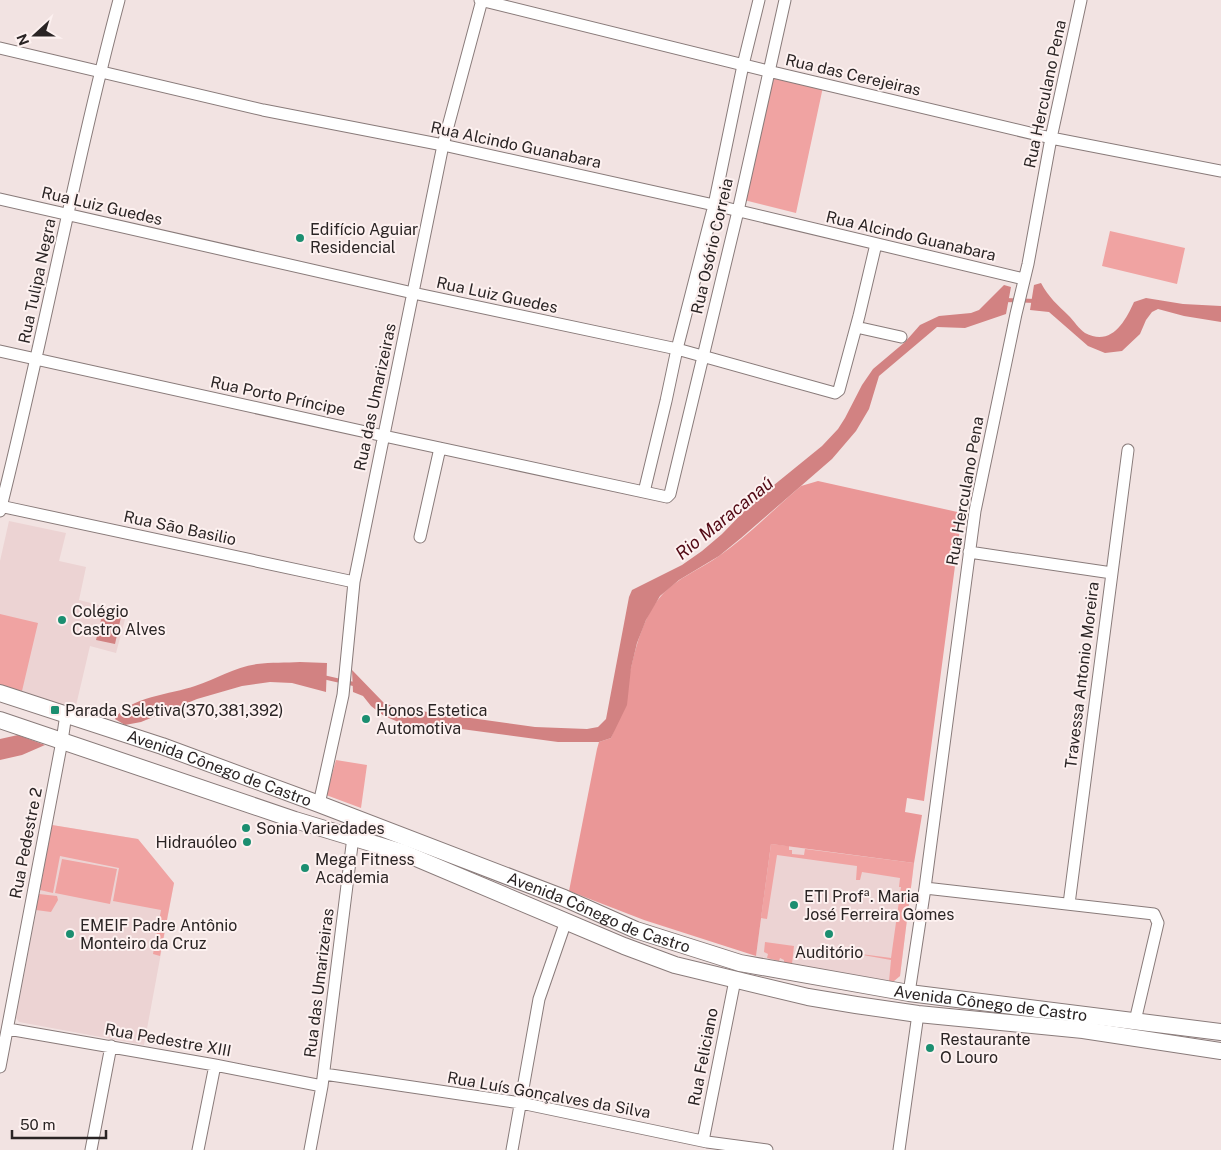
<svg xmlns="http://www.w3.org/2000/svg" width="1221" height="1150" viewBox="0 0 1221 1150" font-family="'Public Sans',sans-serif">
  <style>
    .built { fill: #ecd3d3 }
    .green { fill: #f0a3a2 }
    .forest { fill: #ea9797 }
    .water { fill: #d28282 }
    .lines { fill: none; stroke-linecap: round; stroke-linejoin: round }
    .stream { stroke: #d28282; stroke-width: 4 }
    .minor-casing { stroke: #897b7a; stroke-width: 13 }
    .secondary-casing { stroke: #897b7a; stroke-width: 18 }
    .minor { stroke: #fff; stroke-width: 11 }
    .secondary { stroke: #fff; stroke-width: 16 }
    .poi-dot { fill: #1b8e70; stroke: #fdf1f0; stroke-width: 2 }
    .labels { text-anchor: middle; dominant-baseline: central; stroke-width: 4; stroke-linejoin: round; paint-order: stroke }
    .street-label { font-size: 16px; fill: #2a2424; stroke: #fdf1f0 }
    .poi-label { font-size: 16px; fill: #2a2424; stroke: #fdf1f0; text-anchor: start }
    .water-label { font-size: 18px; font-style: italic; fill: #520914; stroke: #fdf1f0 }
  </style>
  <rect width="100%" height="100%" fill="#f2e3e2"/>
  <path class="built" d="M 9,521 L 66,533 L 59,561 L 86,567 L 79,600 L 127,612 L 116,653 L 90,646 L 74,714 L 0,689 L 0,561 Z
    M 52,825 L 138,839 L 174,883 L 144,1045 L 19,1022 L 16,1018 Z
    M 771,844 L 914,863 L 900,976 L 894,981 L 889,981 L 816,969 L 756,956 Z"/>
  <path class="green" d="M 773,74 L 823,87 L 796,213 L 744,200 Z
    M 1110,231 L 1185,248 L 1177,284 L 1102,266 Z
    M 0,614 L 38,623 L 22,691 L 0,686 Z
    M 336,760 L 367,765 L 361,808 L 326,795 Z
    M 52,825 L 138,839 L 174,883 L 160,956 L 153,954 L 161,910 L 113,901 L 119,868 L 60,856 L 53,893 L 40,890 Z
    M 771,844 L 789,846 L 789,850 L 792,850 L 792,854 L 804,855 L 805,849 L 914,863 L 900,976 L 894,981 L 889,981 L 891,960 L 846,952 L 891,958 L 901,887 L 899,887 L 900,878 L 862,872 L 860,880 L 856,880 L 857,866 L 777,855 L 767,919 L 761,918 Z
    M 62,859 L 117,869 L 110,904 L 55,893 Z
    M 39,894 L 57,896 L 58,900 L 51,912 L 36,910 Z
    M 765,942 L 794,946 L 792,964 L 784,962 L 784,960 L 780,958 L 779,961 L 767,958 L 768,954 L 764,952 Z"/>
  <path class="forest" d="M 818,481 L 962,513 L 924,801 L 907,798 L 905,812 L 922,815 L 914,863 L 771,844 L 756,956 L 644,920 L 569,891 L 597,749 L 599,742 L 611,738 C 628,700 629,657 646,620 C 664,581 687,578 719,556 C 748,536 774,509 801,486 Z"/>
  <path class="water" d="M 1041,283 C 1049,298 1057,304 1069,316 C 1074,321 1079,329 1085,333 C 1111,347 1125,322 1134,302 L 1146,298 L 1183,304 L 1221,306 L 1221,322 L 1184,316 L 1158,309 L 1152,312 L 1146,320 L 1140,334 L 1122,351 L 1105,353 L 1088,346 L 1049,312 L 1030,310 L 1034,285 Z
    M 1004,285 L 1011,287 L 1006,314 L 965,328 L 937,327 L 879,376 L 869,409 L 856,431 L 832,459 L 741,538 L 719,556 L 679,580 L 660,596 L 646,620 L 637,643 L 631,668 L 627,705 L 611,738 L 599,742 L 558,742 L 439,726 L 408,726 L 384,716 L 371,706 L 363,696 L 353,692 L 352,670 L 384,703 L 399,708 L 535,727 L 587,729 L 598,727 L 606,719 L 629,597 L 632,590 L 682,565 L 702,551 L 722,534 L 753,502 L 822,446 L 838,429 L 845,418 L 862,385 L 873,369 L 905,342 L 920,325 L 939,316 L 971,313 L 979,310 Z
    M 103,612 L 121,617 L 115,644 L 96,640 Z
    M 300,662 L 327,663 L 326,692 L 292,683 L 270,682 L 242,686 L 197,699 L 141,722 L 125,725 L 115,719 C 128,697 172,694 195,686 C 216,679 235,667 257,664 C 271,662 286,663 300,662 Z
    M 18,735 L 45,745 L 22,755 L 0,760 L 0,739 Z"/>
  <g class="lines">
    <path class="stream" d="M 1005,300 L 1035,301
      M 323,677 L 358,685"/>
    <g class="minor-casing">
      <path id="minor" d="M 480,0 L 768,71 L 1051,138 L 1221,171
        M 0,48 L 263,110 L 443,145 L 714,205 L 1024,279
        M 0,199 L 413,293 L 677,349 L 835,393 L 839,390 L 859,316 L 876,244
        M 856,327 L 901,337
        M 0,351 L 384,436 L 667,497 L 670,494 L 738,211 L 785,0
        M 644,492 L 666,401 L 677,349 L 714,205 L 743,65 L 759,0
        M 0,506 L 354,582
        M 0,511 C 43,341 74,169 119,0
        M 420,537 L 440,448
        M 969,552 L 1112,573
        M 319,804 L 343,695 L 354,582 L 443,145 L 482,0
        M 925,888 L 1154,914 L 1158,923 L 1135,1021
        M 1069,904 L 1128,450
        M 909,993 L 925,888 L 975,511 L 1016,314 L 1028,264 L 1051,138 L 1081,0
        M 8,1029 L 215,1065 L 322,1086
        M 0,1067 L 62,741 L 66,714
        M 324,1074 L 521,1103 L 707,1142 L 767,1150
        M 703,1141 L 735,980
        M 91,1150 L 111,1046
        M 198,1150 L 215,1065
        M 310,1150 L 322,1086 L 353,837 L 358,820
        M 512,1150 L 539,999 L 566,921
        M 899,1150 L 918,1014"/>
    </g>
    <g class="secondary-casing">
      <g id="secondary">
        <path id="s1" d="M 0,693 L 162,746 L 319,804 L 564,898 L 636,930 L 740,963 L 909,993 L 1221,1032"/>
        <path d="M 0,720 L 295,820 L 404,853 L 624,946 L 675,965 L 808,997 L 856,1005 L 918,1014 L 1083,1030 L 1221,1051"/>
      </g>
    </g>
    <use href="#minor" class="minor"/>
    <use href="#secondary" class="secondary"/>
  </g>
  <g class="poi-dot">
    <circle cx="300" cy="238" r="5"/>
    <circle cx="62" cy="620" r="5"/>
    <rect x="50" y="705" width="10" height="10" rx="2.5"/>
    <circle cx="366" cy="719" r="5"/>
    <circle cx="246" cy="828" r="5"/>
    <circle cx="247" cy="842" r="5"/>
    <circle cx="305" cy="868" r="5"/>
    <circle cx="794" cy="905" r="5"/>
    <circle cx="70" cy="934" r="5"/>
    <circle cx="829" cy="934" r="5"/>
    <circle cx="930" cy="1048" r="5"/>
  </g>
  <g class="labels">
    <g class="street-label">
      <text transform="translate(853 75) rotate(13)">Rua das Cerejeiras</text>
      <text transform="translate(1045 94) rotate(-78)">Rua Herculano Pena</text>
      <text transform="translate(516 145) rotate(12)">Rua Alcindo Guanabara</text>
      <text transform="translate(102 206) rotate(13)">Rua Luiz Guedes</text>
      <text transform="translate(911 236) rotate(13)">Rua Alcindo Guanabara</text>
      <text transform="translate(712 246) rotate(-77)">Rua Osório Correia</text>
      <text transform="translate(37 281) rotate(-78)">Rua Tulipa Negra</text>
      <text transform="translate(497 295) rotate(12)">Rua Luiz Guedes</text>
      <text transform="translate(278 396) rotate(12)">Rua Porto Príncipe</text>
      <text transform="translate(375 397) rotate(-78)">Rua das Umarizeiras</text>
      <text transform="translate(965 491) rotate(-80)">Rua Herculano Pena</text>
      <text transform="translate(180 528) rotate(12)">Rua São Basilio</text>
      <text transform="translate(1082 675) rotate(-83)">Travessa Antonio Moreira</text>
      <text stroke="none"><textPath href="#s1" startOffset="232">Avenida Cônego de Castro</textPath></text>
      <text transform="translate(26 843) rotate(-79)">Rua Pedestre 2</text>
      <text stroke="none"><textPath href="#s1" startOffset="638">Avenida Cônego de Castro</textPath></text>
      <text transform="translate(319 983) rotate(-83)">Rua das Umarizeiras</text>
      <text stroke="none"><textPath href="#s1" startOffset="1042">Avenida Cônego de Castro</textPath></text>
      <text transform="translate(168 1040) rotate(10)">Rua Pedestre XIII</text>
      <text transform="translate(703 1057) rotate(-79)">Rua Feliciano</text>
      <text transform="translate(549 1095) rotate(10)">Rua Luís Gonçalves da Silva</text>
    </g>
    <g class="poi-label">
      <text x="310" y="229">Edifício Aguiar<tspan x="310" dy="18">Residencial</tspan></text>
      <text x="72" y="611">Colégio<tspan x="72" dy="18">Castro Alves</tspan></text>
      <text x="65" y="710">Parada Seletiva(370,381,392)</text>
      <text x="376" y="710">Honos Estetica<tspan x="376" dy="18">Automotiva</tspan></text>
      <text x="256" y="828">Sonia Variedades</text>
      <text x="237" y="842" text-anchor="end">Hidrauóleo</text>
      <text x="315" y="859">Mega Fitness<tspan x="315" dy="18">Academia</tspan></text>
      <text x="804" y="896">ETI Profª. Maria<tspan x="804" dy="18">José Ferreira Gomes</tspan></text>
      <text x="80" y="925">EMEIF Padre Antônio<tspan x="80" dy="18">Monteiro da Cruz</tspan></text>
      <text x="829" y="952" text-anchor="middle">Auditório</text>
      <text x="940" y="1039">Restaurante<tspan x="940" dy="18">O Louro</tspan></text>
    </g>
    <g class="water-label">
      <text transform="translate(724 518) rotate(-39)">Rio Maracanaú</text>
    </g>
  </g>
  <g transform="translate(35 35) rotate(249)" stroke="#fdf1f0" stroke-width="4" paint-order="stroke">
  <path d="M0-4L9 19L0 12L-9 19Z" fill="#2a2424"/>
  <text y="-8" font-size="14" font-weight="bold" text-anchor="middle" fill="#2a2424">N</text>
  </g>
  <path d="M12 1130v8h94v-8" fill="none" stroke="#2a2424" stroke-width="2.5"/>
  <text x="20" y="1130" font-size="15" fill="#2a2424" stroke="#fdf1f0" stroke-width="4" paint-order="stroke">50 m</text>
</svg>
